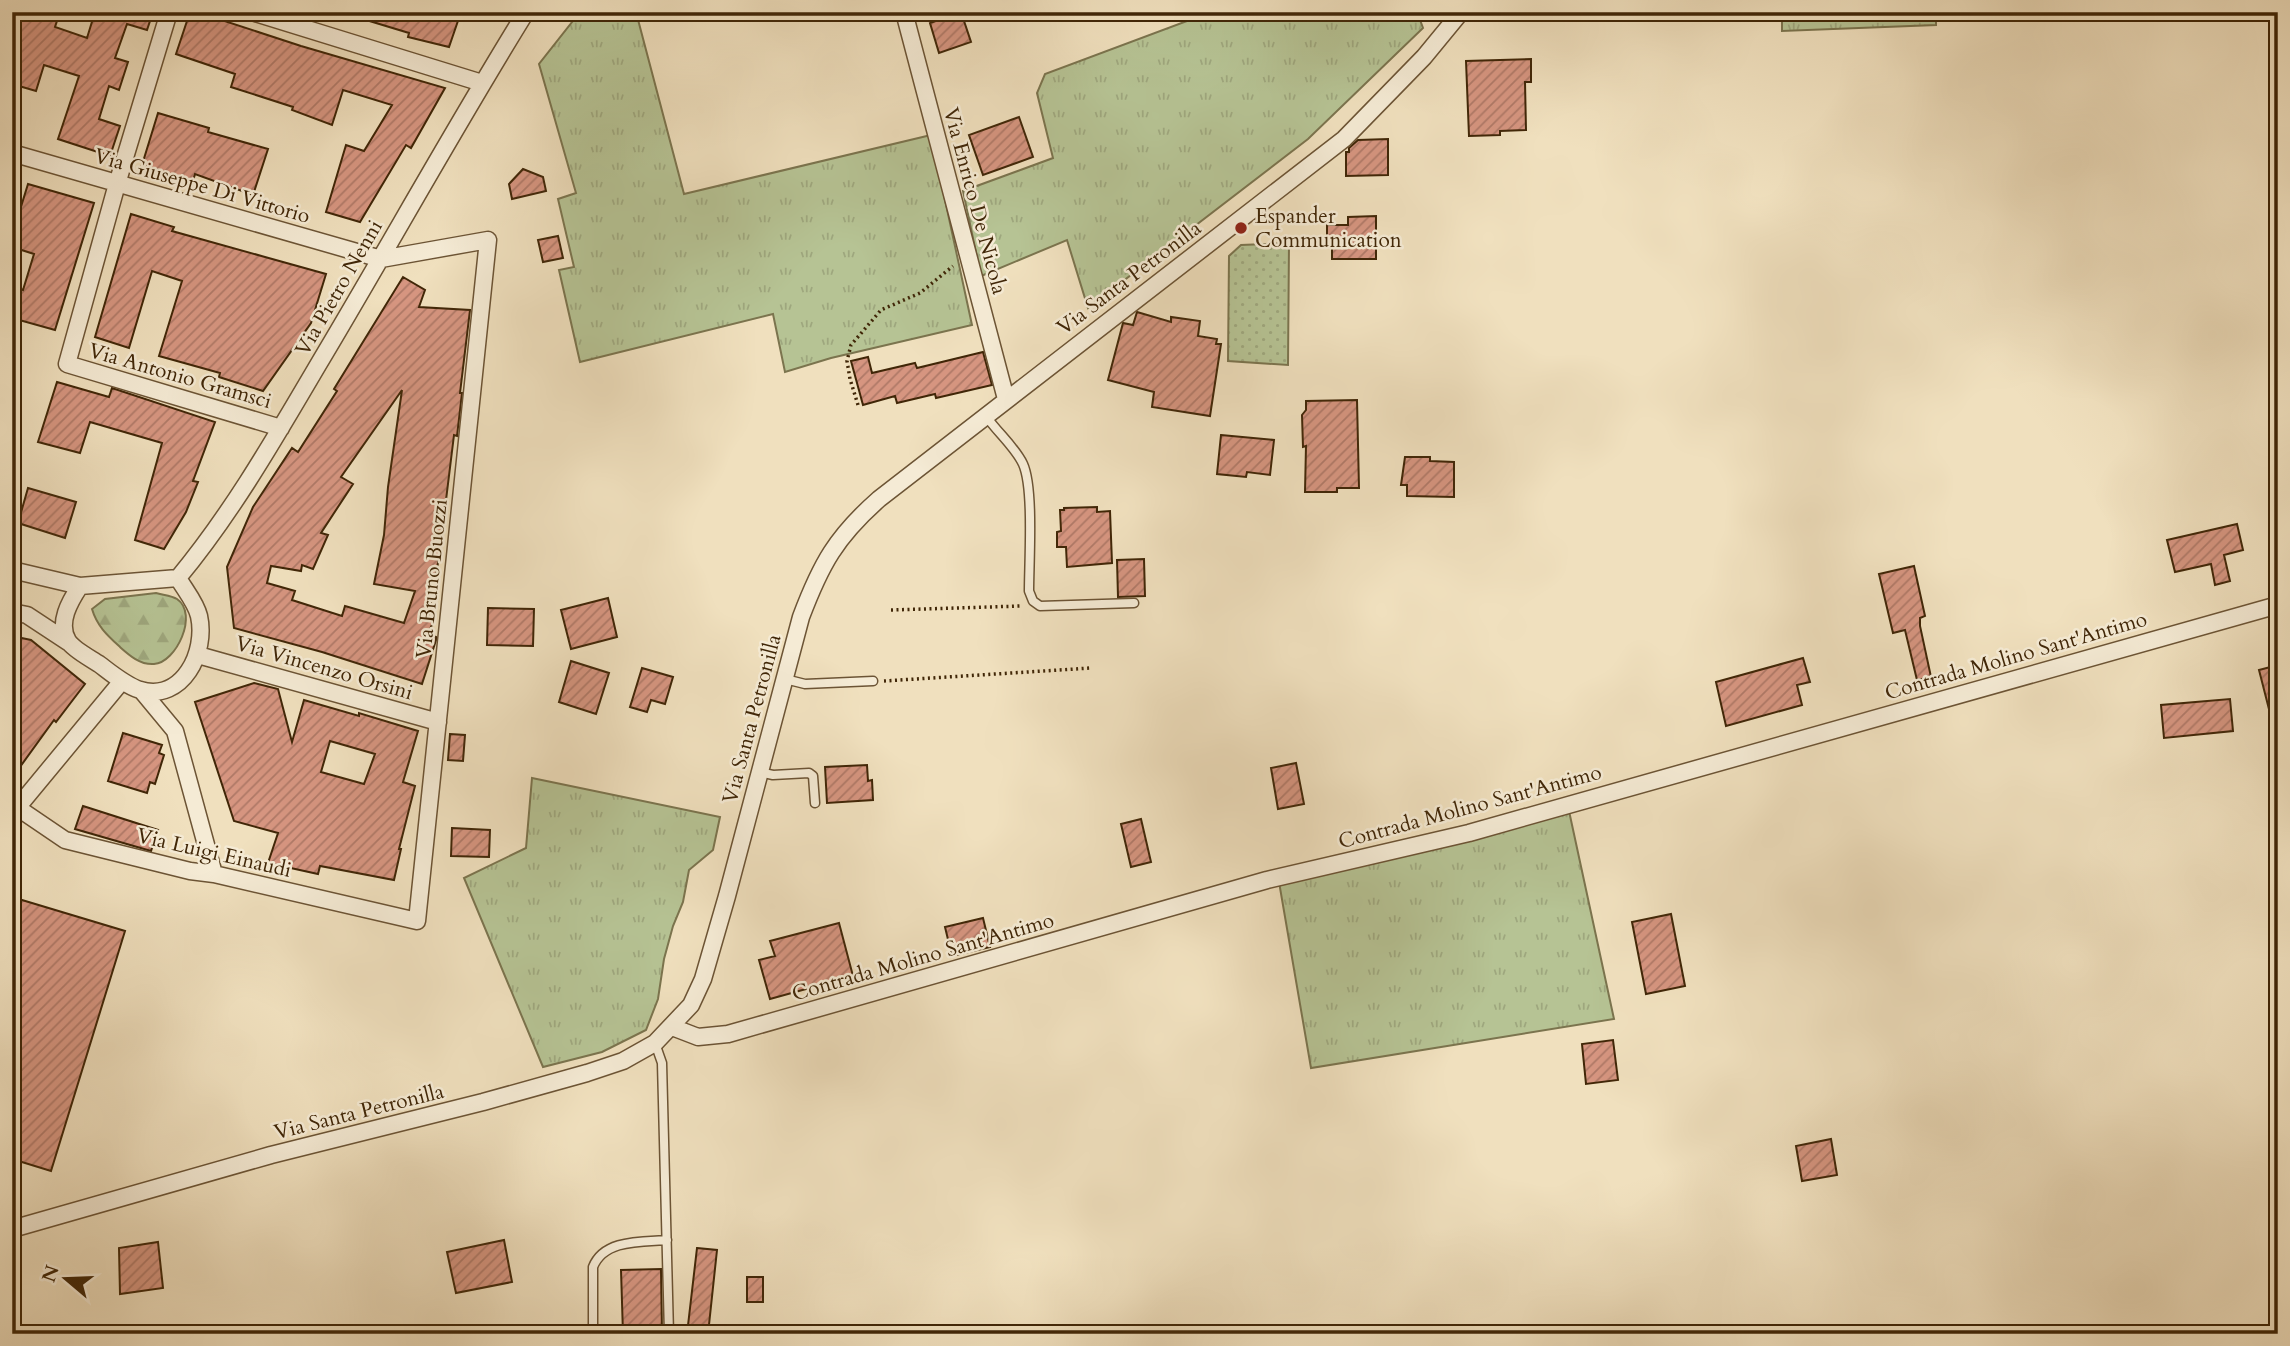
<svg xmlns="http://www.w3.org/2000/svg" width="2290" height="1346" viewBox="0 0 2290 1346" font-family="Cardo,serif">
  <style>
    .grass { fill: url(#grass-tufts); stroke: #7b744e; stroke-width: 2 }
    .forest { fill: url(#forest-firs); stroke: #7b744e; stroke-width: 2 }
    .garden { fill: url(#garden-dots); stroke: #7b744e; stroke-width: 2 }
    .building { fill: url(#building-hatch); stroke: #402607; stroke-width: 2; fill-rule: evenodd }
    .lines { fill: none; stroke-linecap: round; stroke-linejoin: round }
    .lane-casing { stroke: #6c5435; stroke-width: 11 }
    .street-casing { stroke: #6c5435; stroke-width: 19 }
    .path { stroke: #402607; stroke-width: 3.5; stroke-dasharray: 2 3.5; stroke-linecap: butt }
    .lane { stroke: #f5ebd5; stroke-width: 8 }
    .street { stroke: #f5ebd5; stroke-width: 16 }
    .poi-dot { fill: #8f2418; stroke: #f5ebd5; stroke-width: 2.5 }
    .labels { text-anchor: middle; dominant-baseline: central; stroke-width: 5; stroke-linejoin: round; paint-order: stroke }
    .street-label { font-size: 21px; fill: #402607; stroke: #f5ebd5 }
    .poi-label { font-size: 21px; fill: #402607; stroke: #f5ebd5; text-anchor: start }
  </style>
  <defs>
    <pattern id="grass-tufts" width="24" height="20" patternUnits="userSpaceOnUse" patternTransform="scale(1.75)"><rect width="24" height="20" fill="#b6c394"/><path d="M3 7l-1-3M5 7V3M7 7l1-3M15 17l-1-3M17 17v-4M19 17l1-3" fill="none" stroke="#9ea77e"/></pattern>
    <pattern id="forest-firs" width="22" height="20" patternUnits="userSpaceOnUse" patternTransform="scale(1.75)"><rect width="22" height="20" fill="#b6c394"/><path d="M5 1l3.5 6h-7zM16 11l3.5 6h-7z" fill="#9ea77e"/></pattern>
    <pattern id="garden-dots" width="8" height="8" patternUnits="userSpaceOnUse" patternTransform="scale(1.75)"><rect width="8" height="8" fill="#b6c394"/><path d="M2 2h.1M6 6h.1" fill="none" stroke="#9ea77e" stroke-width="1.8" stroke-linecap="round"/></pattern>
    <pattern id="building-hatch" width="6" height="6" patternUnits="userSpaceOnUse" patternTransform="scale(1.75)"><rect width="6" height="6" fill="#d69580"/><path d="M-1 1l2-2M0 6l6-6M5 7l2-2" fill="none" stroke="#af7967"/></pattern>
  </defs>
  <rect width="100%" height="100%" fill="#f0e0be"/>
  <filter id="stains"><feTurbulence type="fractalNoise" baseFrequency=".00286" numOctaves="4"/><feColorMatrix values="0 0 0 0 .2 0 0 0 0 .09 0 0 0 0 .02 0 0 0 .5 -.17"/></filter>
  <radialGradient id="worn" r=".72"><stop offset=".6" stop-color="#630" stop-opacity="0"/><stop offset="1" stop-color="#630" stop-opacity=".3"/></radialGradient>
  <path class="grass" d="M 580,12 L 636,12 L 684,194 L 931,135 L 972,325 L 831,358 L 785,372 L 773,314 L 580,362 L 559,270 L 574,267 L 558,199 L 576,193 L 539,64 Z
    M 1211,12 L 1417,12 L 1423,28 L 1308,139 L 1088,308 L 1067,240 L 981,276 L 963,191 L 1053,158 L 1037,93 L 1045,74 Z
    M 1782,12 L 1936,12 L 1936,25 L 1782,31 Z
    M 532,778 L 720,817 L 713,850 L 689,870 L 683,902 L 673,926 L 664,959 L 658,999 L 646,1030 L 602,1052 L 543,1067 L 464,878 L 526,848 Z
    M 1569,811 L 1614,1019 L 1311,1068 L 1279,882 Z"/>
  <path class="forest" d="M 156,593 C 163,595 172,596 177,599 C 199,614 176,663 154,664 C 140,665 129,655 120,647 C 107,635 97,626 92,609 L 105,599 Z"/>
  <path class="garden" d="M 1289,243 L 1288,365 L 1228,361 L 1229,256 L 1241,245 Z"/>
  <path class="building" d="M 12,12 L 60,12 L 55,27 L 87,38 L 95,12 L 153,12 L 147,30 L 127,24 L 115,58 L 128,62 L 119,90 L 109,86 L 99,119 L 120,126 L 110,156 L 58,139 L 79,76 L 44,65 L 36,91 L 12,84 Z
    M 190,12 L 197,12 L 301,46 L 445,88 L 411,148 L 406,145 L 360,222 L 326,212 L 346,145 L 364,151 L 392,105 L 343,90 L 332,125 L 292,110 L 293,107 L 231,87 L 235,74 L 176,54 Z
    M 354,12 L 450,12 L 460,15 L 449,47 L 408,37 L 409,33 L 353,16 Z
    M 961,12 L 971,42 L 939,53 L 930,23 Z
    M 1531,59 L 1531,82 L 1525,82 L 1526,130 L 1500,131 L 1500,135 L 1469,136 L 1466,61 Z
    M 158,113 L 209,128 L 208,132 L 268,149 L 253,195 L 195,174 L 193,181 L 142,165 Z
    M 1019,117 L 1033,157 L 983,175 L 969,135 Z
    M 1388,139 L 1388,175 L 1346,176 L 1346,152 L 1349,152 L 1349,148 L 1358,140 Z
    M 523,169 L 543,177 L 546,191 L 512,199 L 509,184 Z
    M 28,184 L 94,203 L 55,330 L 12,318 L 12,287 L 23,290 L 34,254 L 12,247 L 12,236 Z
    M 131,214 L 174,227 L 172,231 L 326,274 L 311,323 L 263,391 L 219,377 L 220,373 L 159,356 L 182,281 L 152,271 L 129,348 L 95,337 Z
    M 1376,216 L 1376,259 L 1332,259 L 1332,246 L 1327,247 L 1327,225 L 1348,225 L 1348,217 Z
    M 558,236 L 563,258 L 543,262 L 538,240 Z
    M 403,277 L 425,290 L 419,307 L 470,310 L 460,393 L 462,393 L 457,436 L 454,435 L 439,557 L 428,619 L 434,620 L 428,634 L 436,637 L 436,640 L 422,684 L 322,652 L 234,628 L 227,567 L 253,507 L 292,448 L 298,452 L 337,391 L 334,389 ZM 402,390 L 388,487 L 384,535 L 374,584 L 415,591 L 404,623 L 345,606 L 342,616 L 292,600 L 295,591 L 267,583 L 271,566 L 301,571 L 302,565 L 313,569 L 328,535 L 321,533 L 353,484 L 341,477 Z
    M 1137,312 L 1171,322 L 1171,317 L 1200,321 L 1198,336 L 1217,339 L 1216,344 L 1221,344 L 1210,416 L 1152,407 L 1154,392 L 1108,380 L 1123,323 L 1133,325 Z
    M 983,352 L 992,385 L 936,398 L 935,394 L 897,403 L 895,396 L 863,405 L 851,361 L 868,357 L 872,373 L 915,363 L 917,368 Z
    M 57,382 L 109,397 L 112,388 L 215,422 L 193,481 L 198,482 L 186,512 L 164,549 L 135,540 L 162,443 L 90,422 L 80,453 L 38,442 Z
    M 1357,400 L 1359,488 L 1337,488 L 1337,492 L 1305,492 L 1306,446 L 1303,447 L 1302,415 L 1306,410 L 1306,401 Z
    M 1221,435 L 1274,440 L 1270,475 L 1247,472 L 1246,477 L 1217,474 Z
    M 1405,457 L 1430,457 L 1430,461 L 1454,462 L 1454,497 L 1407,496 L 1407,485 L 1401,485 Z
    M 28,488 L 76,502 L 65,538 L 18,523 Z
    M 1097,507 L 1097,512 L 1110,511 L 1112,563 L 1067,567 L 1066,547 L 1057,547 L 1057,532 L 1061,531 L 1060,510 L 1064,510 L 1064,508 Z
    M 2237,524 L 2243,550 L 2224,555 L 2230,581 L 2215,585 L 2211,564 L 2175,572 L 2167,540 Z
    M 1144,559 L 1145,596 L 1118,597 L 1117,560 Z
    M 1914,566 L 1925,616 L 1920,618 L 1920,626 L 1931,677 L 1917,680 L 1905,630 L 1893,633 L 1879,574 Z
    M 608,598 L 617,637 L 571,649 L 561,610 Z
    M 488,608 L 534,609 L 533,646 L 487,645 Z
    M 12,636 L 31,640 L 85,684 L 56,722 L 54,720 L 12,778 Z
    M 1803,658 L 1810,682 L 1797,685 L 1802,705 L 1726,726 L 1716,682 Z
    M 571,661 L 609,673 L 596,714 L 559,702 Z
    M 2278,665 L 2278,721 L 2272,721 L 2259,670 Z
    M 642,668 L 673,677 L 665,704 L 651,700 L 647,712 L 630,707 Z
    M 254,683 L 278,689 L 292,742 L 304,700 L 359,716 L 359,713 L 418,731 L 403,782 L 415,786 L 399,849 L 401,849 L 394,880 L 320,866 L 318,874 L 268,863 L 278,833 L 234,821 L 195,702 ZM 330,741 L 375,754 L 364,784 L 321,772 Z
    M 2230,699 L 2233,731 L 2164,738 L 2161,705 Z
    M 123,733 L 162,745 L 159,753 L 164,755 L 155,784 L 150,782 L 147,793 L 108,781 Z
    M 450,734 L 465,735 L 463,761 L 448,760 Z
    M 1296,763 L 1304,804 L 1278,809 L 1271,768 Z
    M 867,765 L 868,781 L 872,780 L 873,800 L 827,803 L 825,767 Z
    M 83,806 L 158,830 L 151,851 L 75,829 Z
    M 1141,819 L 1151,862 L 1131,867 L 1121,824 Z
    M 452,828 L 490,830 L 489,857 L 451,856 Z
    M 12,897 L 125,931 L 51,1171 L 12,1159 Z
    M 1671,914 L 1685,986 L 1646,994 L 1632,922 Z
    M 983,918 L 990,947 L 952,956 L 945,927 Z
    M 839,923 L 853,976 L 770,999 L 759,960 L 775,956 L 770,941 Z
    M 1613,1040 L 1618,1080 L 1586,1084 L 1582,1044 Z
    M 1831,1139 L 1837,1175 L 1802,1181 L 1796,1146 Z
    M 504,1240 L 512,1282 L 456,1293 L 447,1252 Z
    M 158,1242 L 163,1288 L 120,1294 L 119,1248 Z
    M 697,1248 L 717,1250 L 708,1334 L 687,1334 Z
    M 661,1269 L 662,1334 L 623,1334 L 621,1270 Z
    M 747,1277 L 763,1277 L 763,1302 L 747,1302 Z"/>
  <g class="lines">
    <g class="lane-casing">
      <path id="lane" d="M 986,416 C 997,432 1015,447 1023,464 C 1034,488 1029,562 1029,591 L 1033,601 L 1040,606 L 1134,603
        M 785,679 L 805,684 L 873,681
        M 759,772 L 773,775 L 809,773 L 813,776 L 815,803
        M 655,1043 L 662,1063 L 669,1334
        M 593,1334 L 593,1267 C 604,1239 642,1242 667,1240"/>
    </g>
    <g class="street-casing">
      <path id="street" d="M 169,12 L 117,184 L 67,364 L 281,428
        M 252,12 L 482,83
        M 904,12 L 1006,399
        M 12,153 L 381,259 L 488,240 L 417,921 L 214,874 L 190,871 L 65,840 L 12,804
        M 12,570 L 80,586
        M 178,578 C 232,513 275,438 318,365 C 388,248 454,128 526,12
        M 178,578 C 185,590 196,603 199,616 C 207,652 183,702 140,690 C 125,685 111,673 99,664 C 90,658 74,650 68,641 C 57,623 70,601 80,586 Z
        M 12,612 L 27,615 L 68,642
        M 198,655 L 438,722
        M 141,690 L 175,731 L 214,874
        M 17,808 L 122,681
        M 672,1027 L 698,1037 L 728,1034 L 1267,880 L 1469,833 L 2278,605
        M 12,1229 L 271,1155 L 483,1102 L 587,1073 L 623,1061 L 655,1043 L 691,1005 L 703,979 L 727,896 L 801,617 C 821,564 836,537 879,499 L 1344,139 L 1424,57 L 1461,12"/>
    </g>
    <path class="path" d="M 858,405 L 850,379 L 847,361 L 851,345 L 881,310 L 920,293 L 953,266
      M 891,610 L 1021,606
      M 884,681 L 1091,668"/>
    <use href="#lane" class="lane"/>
    <use href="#street" class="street"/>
  </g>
  <circle class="poi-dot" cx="1241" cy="228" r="7"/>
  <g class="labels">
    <g class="street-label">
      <text transform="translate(202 186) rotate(16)">Via Giuseppe Di Vittorio</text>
      <text transform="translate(975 201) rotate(75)">Via Enrico De Nicola</text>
      <text transform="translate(1129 278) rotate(-37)">Via Santa Petronilla</text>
      <text transform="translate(339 288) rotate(-60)">Via Pietro Nenni</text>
      <text transform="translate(180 376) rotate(16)">Via Antonio Gramsci</text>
      <text transform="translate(432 579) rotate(-84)">Via Bruno Buozzi</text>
      <text transform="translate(2016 656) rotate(-16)">Contrada Molino Sant'Antimo</text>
      <text transform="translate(324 668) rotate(16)">Via Vincenzo Orsini</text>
      <text transform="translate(752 719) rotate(-75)">Via Santa Petronilla</text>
      <text transform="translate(1470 807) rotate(-15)">Contrada Molino Sant'Antimo</text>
      <text transform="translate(214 853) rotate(13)">Via Luigi Einaudi</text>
      <text transform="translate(923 957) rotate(-16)">Contrada Molino Sant'Antimo</text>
      <text transform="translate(359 1112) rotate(-14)">Via Santa Petronilla</text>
    </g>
    <g class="poi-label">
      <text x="1255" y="216">Espander<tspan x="1255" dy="24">Communication</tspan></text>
    </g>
  </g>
  <rect width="2290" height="1346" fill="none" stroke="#f0e0be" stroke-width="42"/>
  <rect x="14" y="14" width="2262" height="1318" fill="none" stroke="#402607" stroke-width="3.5"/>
  <rect x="21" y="21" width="2248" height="1304" fill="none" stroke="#402607" stroke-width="2"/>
  <g transform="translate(66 1279) rotate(289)" stroke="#f5ebd5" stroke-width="5" paint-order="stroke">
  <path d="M0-5L12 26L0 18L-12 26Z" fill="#402607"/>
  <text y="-10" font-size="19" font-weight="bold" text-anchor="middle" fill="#402607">N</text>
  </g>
  <rect width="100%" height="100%" filter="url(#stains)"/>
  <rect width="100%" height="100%" fill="url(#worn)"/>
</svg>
